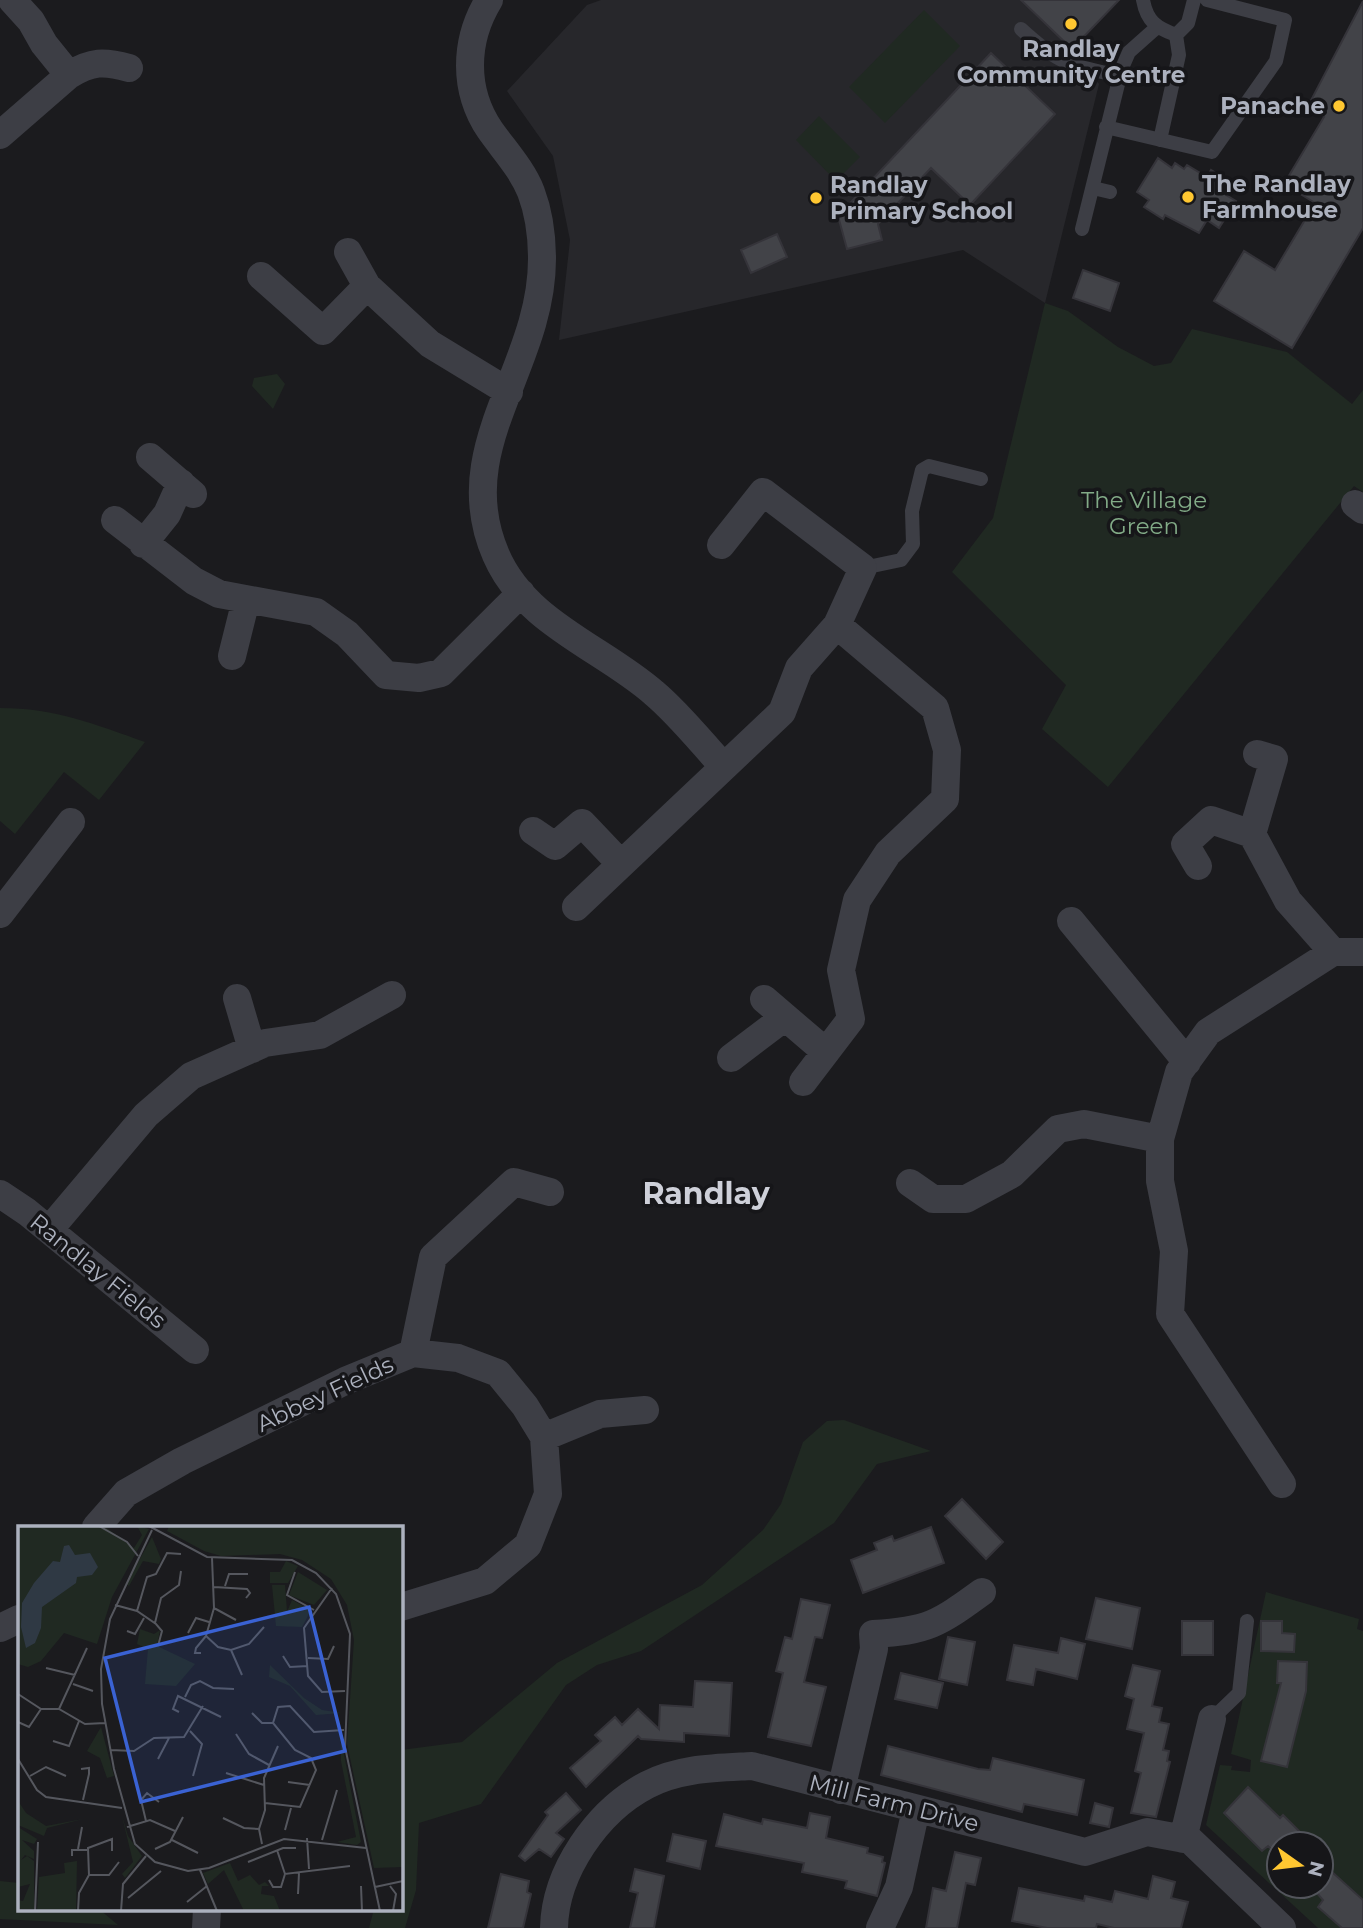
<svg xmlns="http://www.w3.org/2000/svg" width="1363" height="1928" viewBox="0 0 1363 1928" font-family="Montserrat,sans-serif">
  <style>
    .built { fill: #27272b }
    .green { fill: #202922; fill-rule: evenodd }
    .building { fill: #424348; stroke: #35343a; stroke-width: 2 }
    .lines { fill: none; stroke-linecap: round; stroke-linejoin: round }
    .lane { stroke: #3d3e45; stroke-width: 14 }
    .street { stroke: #3d3e45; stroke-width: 28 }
    .poi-dot { fill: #ffc731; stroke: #161619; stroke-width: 2.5 }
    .labels { text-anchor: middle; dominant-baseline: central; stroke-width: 7; stroke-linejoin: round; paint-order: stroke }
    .poi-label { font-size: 23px; font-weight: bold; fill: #acb1be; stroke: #161619; text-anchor: start }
    .park-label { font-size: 23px; fill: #82ab87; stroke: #161619 }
    .street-label { font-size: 23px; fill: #acb1be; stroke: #161619 }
    .district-label { font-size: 30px; font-weight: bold; fill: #ced0d9; stroke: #161619 }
    .inset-road { fill: none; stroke: #55575e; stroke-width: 2 }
    .view { fill: #3a62d3; fill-opacity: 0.15; stroke: #3a62d3; stroke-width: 3.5 }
    .inset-edge { fill: none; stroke: #acb1be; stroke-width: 3.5 }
  </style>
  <rect width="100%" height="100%" fill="#1b1b1e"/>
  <path class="built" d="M 601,0 L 1021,0 L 1072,49 L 1099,84 L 1045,303 L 963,250 L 559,340 L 570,240 L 553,156 L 507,91 L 587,5 Z"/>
  <path class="green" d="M 924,10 L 960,46 L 885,123 L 849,87 Z
    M 819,116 L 860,157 L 836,181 L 796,140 Z
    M 1045,303 L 1068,311 L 1118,347 L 1154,366 L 1171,363 L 1192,329 L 1287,352 L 1352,404 L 1363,390 L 1363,492 L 1354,486 L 1108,787 L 1042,729 L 1066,685 L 952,572 L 993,518 Z
    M 277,374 L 285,384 L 273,409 L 252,386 L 254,378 Z
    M 0,708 C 55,708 94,724 145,742 L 99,800 L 64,772 L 15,834 L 0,821 Z
    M 844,1420 L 931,1451 L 877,1464 L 834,1523 L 641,1651 L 597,1665 L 566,1685 L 481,1804 L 419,1823 L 416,1890 L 405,1928 L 369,1928 L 374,1909 L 401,1909 L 401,1750 L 462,1742 L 557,1663 L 702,1585 L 763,1530 L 781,1504 L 803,1442 L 827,1421 Z
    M 1266,1592 L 1359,1619 L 1357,1629 L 1363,1631 L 1363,1928 L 1318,1928 L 1206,1825 L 1220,1765 L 1232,1766 L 1231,1770 L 1250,1772 L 1251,1760 L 1231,1754 ZM 1279,1844 L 1321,1844 L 1321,1886 L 1279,1886 Z
    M 0,1881 L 19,1883 L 19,1909 L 99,1909 L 118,1925 L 0,1919 Z"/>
  <path class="building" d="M 1021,0 L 1119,0 L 1072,49 Z
    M 1363,1 L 1363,228 L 1292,348 L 1214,301 L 1244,251 L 1275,270 L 1315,203 L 1284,184 L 1324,117 L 1307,108 Z
    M 991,53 L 1055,114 L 970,205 L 931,168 L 878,224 L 882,240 L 847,249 L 838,216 Z
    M 1158,158 L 1172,168 L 1175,163 L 1184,169 L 1187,165 L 1207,177 L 1211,170 L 1233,184 L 1226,195 L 1236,201 L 1219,228 L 1207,220 L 1199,233 L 1165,215 L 1163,219 L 1144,207 L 1149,200 L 1137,192 Z
    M 777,234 L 787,257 L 751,273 L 741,250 Z
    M 1083,270 L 1119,283 L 1110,311 L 1073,298 Z
    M 962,1499 L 1003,1542 L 986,1559 L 945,1516 Z
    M 931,1527 L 944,1563 L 863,1593 L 851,1560 L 877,1550 L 874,1543 L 892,1536 L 894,1541 Z
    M 1096,1598 L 1140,1608 L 1132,1649 L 1086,1639 Z
    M 801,1599 L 830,1605 L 822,1638 L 815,1637 L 804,1682 L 826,1687 L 811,1746 L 768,1737 L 783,1673 L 776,1671 L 785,1637 L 792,1639 Z
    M 1182,1621 L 1213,1621 L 1213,1655 L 1182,1655 Z
    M 1261,1621 L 1282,1621 L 1282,1633 L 1295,1634 L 1294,1652 L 1261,1651 Z
    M 948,1637 L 975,1642 L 967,1685 L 939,1679 Z
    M 1061,1638 L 1085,1644 L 1077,1679 L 1036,1669 L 1033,1685 L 1007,1680 L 1014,1645 L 1058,1653 Z
    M 1278,1661 L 1307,1662 L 1306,1691 L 1287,1767 L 1261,1761 L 1281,1683 L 1277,1683 Z
    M 1133,1665 L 1160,1671 L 1152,1706 L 1162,1708 L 1159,1722 L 1169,1724 L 1163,1750 L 1169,1751 L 1167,1761 L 1170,1762 L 1156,1817 L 1131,1813 L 1141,1773 L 1135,1771 L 1144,1733 L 1127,1729 L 1134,1699 L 1125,1696 Z
    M 901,1673 L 943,1683 L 937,1708 L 895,1699 Z
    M 695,1681 L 732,1683 L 729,1736 L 684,1733 L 684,1742 L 641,1739 L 638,1736 L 586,1787 L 570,1768 L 601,1741 L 595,1735 L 615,1717 L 622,1725 L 638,1709 L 659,1729 L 660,1705 L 693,1707 Z
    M 888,1746 L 978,1769 L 990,1770 L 993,1758 L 1084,1780 L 1077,1815 L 1024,1804 L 1022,1812 L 881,1775 Z
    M 1248,1787 L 1280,1818 L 1283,1815 L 1312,1844 L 1279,1844 L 1279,1857 L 1268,1846 L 1262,1851 L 1224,1813 Z
    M 566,1793 L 581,1810 L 556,1833 L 564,1839 L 551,1857 L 539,1849 L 525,1861 L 519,1856 L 548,1815 L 545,1812 Z
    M 1095,1803 L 1113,1808 L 1109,1827 L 1090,1823 Z
    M 810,1813 L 830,1817 L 826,1838 L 868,1848 L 867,1853 L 883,1857 L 882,1862 L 885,1863 L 877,1896 L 845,1888 L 847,1881 L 802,1872 L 804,1863 L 716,1846 L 724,1814 L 762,1824 L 763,1819 L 807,1828 Z
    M 673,1834 L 706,1841 L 700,1869 L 667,1861 Z
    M 955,1852 L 981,1858 L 975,1885 L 966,1883 L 957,1928 L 926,1928 L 933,1888 L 946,1891 Z
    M 1321,1862 L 1363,1900 L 1363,1928 L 1342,1928 L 1318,1907 L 1323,1900 L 1316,1892 L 1321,1887 Z
    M 635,1869 L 664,1876 L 654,1928 L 630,1928 L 638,1893 L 630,1891 Z
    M 501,1874 L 529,1881 L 527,1892 L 531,1894 L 523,1928 L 488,1928 Z
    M 1153,1876 L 1175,1882 L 1171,1898 L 1188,1902 L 1181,1928 L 1114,1928 L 1097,1924 L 1096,1928 L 1047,1928 L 1012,1921 L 1019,1888 L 1084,1901 L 1085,1896 L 1112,1902 L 1115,1891 L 1148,1899 Z"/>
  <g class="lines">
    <path class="lane" d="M 1143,0 C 1147,22 1157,28 1176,35
      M 1021,29 C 1060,65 1069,65 1120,76
      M 1176,35 L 1188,23 L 1194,0
      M 1106,127 L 1212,152 L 1276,61 L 1285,20 L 1207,0
      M 1160,140 L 1179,55 L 1176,35
      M 1093,188 L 1110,192
      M 1082,229 L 1122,68 L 1129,52 L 1156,28
      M 863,568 L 901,560 L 913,544 L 912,511 L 922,470 L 929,466 L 981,479
      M 1212,1719 L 1239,1693 L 1247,1621"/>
    <path class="street" d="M 489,0 C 464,41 463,90 490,130 C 504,150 522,169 531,192 C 539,213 542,237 542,259 C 542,369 449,447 496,555 C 525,623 603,648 654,693 C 679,714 701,742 723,766
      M 69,75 C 92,61 104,61 129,68
      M 0,135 L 69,75 L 44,44 L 31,21 L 12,0
      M 348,252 L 367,286 L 430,344 L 509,392
      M 261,276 L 323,331 L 367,286
      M 150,457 L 193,494
      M 1355,504 L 1363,510
      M 115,520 L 194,581 L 219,594 L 316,612 L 347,634 L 386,675 L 419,678 L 441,673 L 521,593
      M 143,544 L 167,514 L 181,483
      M 232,656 L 246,600
      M 533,831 L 555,846 L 582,823 L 620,863
      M 1252,834 L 1274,759 L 1257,754
      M 1198,866 L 1185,844 L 1211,820 L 1252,834 L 1288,901 L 1333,952
      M 576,907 L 782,712 L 799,668 L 837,625 L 863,568 L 763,492 L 721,545
      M 0,914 L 71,822
      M 1071,921 L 1187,1062
      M 237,998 L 252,1049
      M 764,999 L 826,1052
      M 731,1058 L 785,1017
      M 803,1082 L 851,1019 L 841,970 L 857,900 L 888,853 L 945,799 L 947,750 L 935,708 L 837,625
      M 910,1183 L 933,1199 L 966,1199 L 1012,1174 L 1058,1129 L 1084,1124 L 1160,1139
      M 0,1194 L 27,1212 L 195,1350
      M 49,1230 L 146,1115 L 191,1076 L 265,1043 L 320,1035 L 392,995
      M 413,1353 L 433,1257 L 514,1182 L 550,1192
      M 544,1437 L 600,1414 L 645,1410
      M 1282,1484 L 1170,1314 L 1174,1251 L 1160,1181 L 1160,1139 L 1179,1072 L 1208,1032 L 1333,952 L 1363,952
      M 96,1527 L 126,1493 L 182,1461 L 345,1381 L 413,1353 L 458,1358 L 498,1373 L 525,1406 L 544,1437 L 548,1494 L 528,1545 L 485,1581 L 401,1607
      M 0,1628 L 19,1619
      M 841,1790 L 874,1649 L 873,1634 C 928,1631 938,1624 982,1592
      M 1183,1839 L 1212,1719
      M 206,1928 L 207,1909
      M 554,1928 C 555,1872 597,1811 647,1785 C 680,1768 716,1768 752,1766 L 1085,1852 L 1147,1832 L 1190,1840 L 1282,1928
      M 880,1928 L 899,1887 L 916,1809"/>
  </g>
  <g class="poi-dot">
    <circle cx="1071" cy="24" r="7"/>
    <circle cx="1339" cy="106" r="7"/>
    <circle cx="1188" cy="197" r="7"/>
    <circle cx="816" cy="198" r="7"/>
  </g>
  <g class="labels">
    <g class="poi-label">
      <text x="1071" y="49" text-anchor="middle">Randlay<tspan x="1071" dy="26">Community Centre</tspan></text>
      <text x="1325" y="106" text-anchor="end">Panache</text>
      <text x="1202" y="184">The Randlay<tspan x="1202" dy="26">Farmhouse</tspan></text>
      <text x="830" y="185">Randlay<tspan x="830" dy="26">Primary School</tspan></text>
    </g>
    <g class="park-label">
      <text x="1144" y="500">The Village<tspan x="1144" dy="26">Green</tspan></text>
    </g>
    <g class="street-label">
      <text transform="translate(98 1271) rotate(39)">Randlay Fields</text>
      <text transform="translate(325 1394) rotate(-25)">Abbey Fields</text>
      <text transform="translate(894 1803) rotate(14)">Mill Farm Drive</text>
    </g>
    <g class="district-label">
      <text x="706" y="1193">Randlay</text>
    </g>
  </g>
  <g transform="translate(18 1526)">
    <rect width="385" height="385" fill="#1b1b1e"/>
    <path d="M 0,0 L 86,0 L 116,22 L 124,9 L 119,0 L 131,3 L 94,71 L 79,118 L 46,107 L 23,135 L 10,141 L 0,138 ZM 151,0 L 385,0 L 385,341 L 356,342 L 329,218 L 336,114 L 329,79 L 313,53 L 284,34 L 262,28 L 203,30 L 186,25 L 149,5 ZM 134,11 L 143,33 L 141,38 L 125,35 L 111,60 L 108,58 ZM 268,35 L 280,40 L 270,57 L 252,57 L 252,46 L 262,46 ZM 280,46 L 309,64 L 296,79 L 271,69 ZM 254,59 L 267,59 L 269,86 L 274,74 L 293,84 L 284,101 L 258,100 ZM 122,103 L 136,108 L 142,104 L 139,120 L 177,138 L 158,160 L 127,158 L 130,123 L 119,118 ZM 252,139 L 286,172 L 304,184 L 323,187 L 298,189 L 272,160 L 251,151 ZM 83,201 L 96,250 L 89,252 L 82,232 L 69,225 ZM 323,213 L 343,316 L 339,319 L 319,316 L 338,311 L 323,235 ZM 0,275 L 8,287 L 28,300 L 65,293 L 29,302 L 26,310 L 0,299 ZM 104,290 L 110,310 L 124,330 L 107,352 L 104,348 L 115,336 ZM 0,301 L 19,313 L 16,318 L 4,314 L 16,325 L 16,333 L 7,329 L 3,334 L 9,330 L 16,335 L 16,383 L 0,383 L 0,374 L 5,375 L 12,358 L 0,361 ZM 59,335 L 58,385 L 19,385 L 21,351 L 47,347 L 46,337 ZM 212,337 L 220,355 L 232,349 L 241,359 L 247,356 L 251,360 L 244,360 L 243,368 L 256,370 L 262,385 L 226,385 L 206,344 L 190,358 L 185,347 Z" fill="#202922"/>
    <path d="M 51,19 L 57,29 L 72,27 L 80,41 L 74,49 L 59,51 L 58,57 L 24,81 L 23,102 L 17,117 L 8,122 L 3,101 L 4,77 L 16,57 L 35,35 L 42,36 L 46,20 Z" fill="#2f3944"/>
    <path class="inset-road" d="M 81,0 L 109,16 L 120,30M 131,0 L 189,31 L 274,34 L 298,47 L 318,68 L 332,108 L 327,221 L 362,385M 134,4 L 92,93 L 83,143 L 84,178 L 96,243 L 117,318 L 137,336 L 170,345 L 191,342 L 266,313 L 348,322M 194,32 L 196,82 L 188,110 L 200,121 L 213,124 L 231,118 L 246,101M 277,46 L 269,69 L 296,84M 207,60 L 211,48 L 230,48M 196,61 L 229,63 L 232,67 L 228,72M 314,62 L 286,102 L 290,150 L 304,166 L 327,165M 97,79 L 119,85 L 138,98 L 144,105 L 140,120M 196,82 L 218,94M 119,85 L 129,51 L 138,48 L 149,27 L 163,28M 137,97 L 143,72 L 161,59 L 163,45M 109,105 L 117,108 L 126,92M 170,107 L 178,92 L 191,96M 213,124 L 224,149M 183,127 L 177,127 L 178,122 L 188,110M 265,130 L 272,141 L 290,140M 290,132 L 310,133 L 316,120M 28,142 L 57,149M 55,158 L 75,165M 0,168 L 23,183 L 41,183 L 67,198 L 87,197M 167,171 L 173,159 L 182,155 L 195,162 L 216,163M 41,183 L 69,122M 161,186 L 155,183 L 160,170 L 203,191M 234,187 L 244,197 L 255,197M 0,196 L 11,201 L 23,183M 172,205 L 184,218 L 175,250M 218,208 L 231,228 L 251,239M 35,215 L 51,220 L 61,195M 92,224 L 116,225 L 136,212 L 166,211 L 185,180M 0,233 L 19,264 L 28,271 L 104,282M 140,233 L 151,212M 63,243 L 71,242 L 71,248 L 65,274M 208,247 L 246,259M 12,250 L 28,241 L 48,250M 270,256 L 292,259M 247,277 L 282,281 L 298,244 L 293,232 L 277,224 L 255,197 L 260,181 L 272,180 L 296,206 L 326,204M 205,292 L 226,302 L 241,303M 128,295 L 123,274 L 129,267 L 141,276M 109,301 L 132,294 L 157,305M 267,304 L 273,282M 289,312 L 291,343M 154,314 L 180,327M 304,314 L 319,264M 244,318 L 241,303 L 247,284 L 246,252 L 260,220M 60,323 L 64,301M 137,323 L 152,316 L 165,291M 259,324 L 267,348 L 332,340M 54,330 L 54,324 L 69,324M 230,336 L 265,322 L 278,322M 182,344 L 199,385M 71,349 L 91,349 L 101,336M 251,354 L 255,361 L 263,361 L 267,348M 343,360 L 344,385M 372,360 L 378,368 L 375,385M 357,361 L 385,355M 280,368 L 281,347M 110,372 L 143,345M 169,376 L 189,360M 17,385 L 20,316M 60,385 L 61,367 L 71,349 L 70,322 L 94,313 L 94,325M 103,385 L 105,358 L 128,330"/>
    <path class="view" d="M 291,81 L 327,225 L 123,276 L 87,132 Z"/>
    <rect width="385" height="385" class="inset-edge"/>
  </g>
  <g transform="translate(1300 1865) rotate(104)"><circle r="33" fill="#161619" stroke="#52545b" stroke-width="2"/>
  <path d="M0-5L12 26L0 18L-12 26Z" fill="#ffc731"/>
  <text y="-10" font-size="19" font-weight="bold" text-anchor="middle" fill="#acb1be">N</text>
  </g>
</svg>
